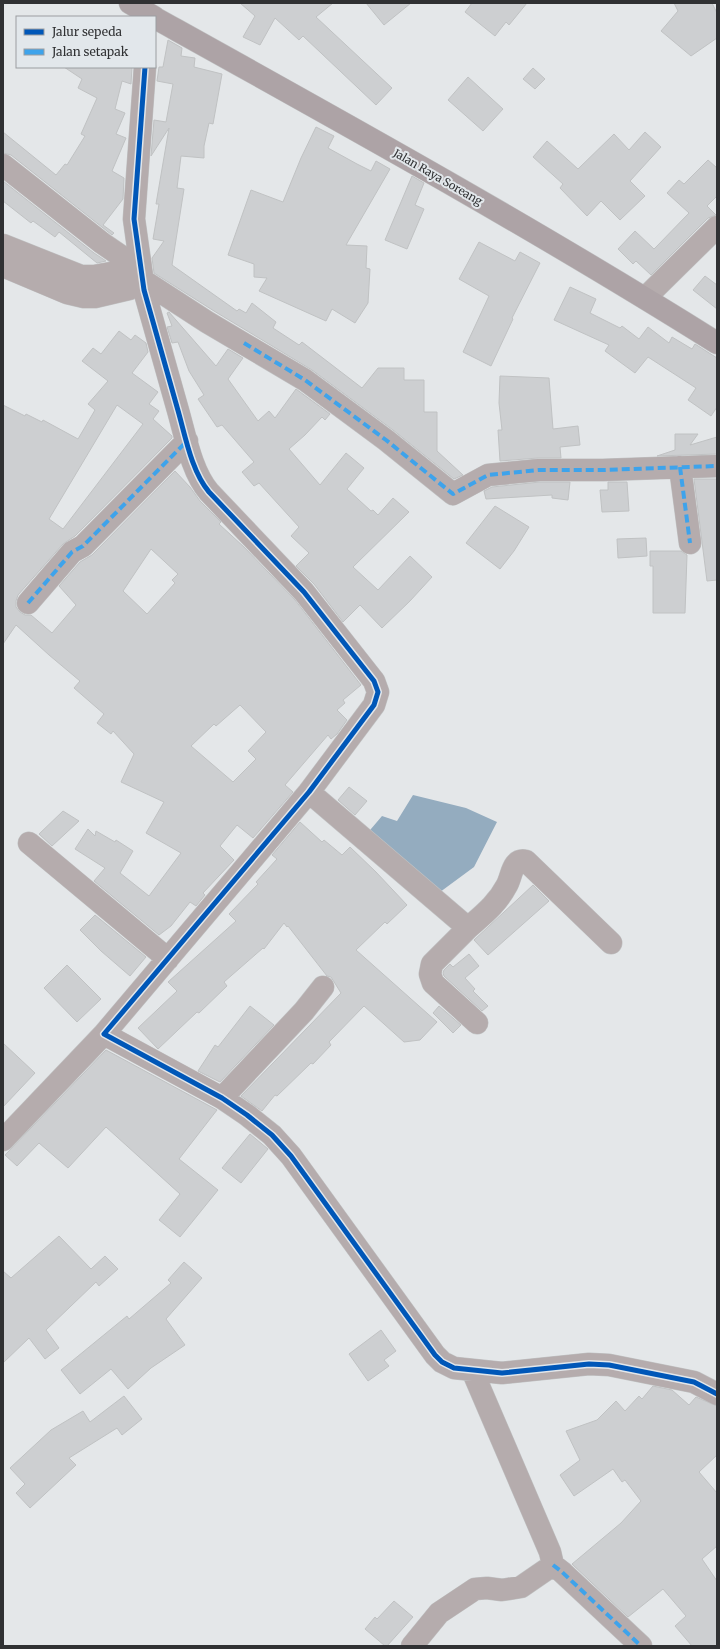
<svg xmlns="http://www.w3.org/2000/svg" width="720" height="1649" viewBox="0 0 720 1649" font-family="Merriweather,serif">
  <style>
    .water { fill: #94acbf }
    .building { fill: #cdcfd1; stroke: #c0c2c3; fill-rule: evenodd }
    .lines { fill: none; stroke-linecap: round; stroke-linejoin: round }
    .minor-casing { stroke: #c1c3c4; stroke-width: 23 }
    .major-casing { stroke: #c1c3c4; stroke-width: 23 }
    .minor { stroke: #b5acad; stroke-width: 22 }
    .major { stroke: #ada3a6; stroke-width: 22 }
    .quiet { stroke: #3ea3eb; stroke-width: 4; stroke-dasharray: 8 4; stroke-linecap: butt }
    .cycleway-casing { stroke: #e2e7eb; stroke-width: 8 }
    .cycleway { stroke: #0057b8; stroke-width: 5 }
    .labels { text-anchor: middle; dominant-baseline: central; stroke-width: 4; stroke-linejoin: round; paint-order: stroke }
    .street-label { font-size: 11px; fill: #303133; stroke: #e2e7eb }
  </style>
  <rect width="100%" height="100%" fill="#e4e7e9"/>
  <path class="water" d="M 413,795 L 466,808 L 497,822 L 474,867 L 436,895 L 365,836 L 382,816 L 397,821 Z"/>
  <path class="building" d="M 240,3 L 333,3 L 316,17 L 392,88 L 376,105 L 303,36 L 299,40 L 275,18 L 260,45 L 243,37 L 255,16 Z
    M 366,3 L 411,3 L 384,25 Z
    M 472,3 L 527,3 L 509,25 L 506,22 L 495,36 L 465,12 Z
    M 674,3 L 712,3 L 717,13 L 717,38 L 691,56 L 661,31 L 678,11 Z
    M 168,40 L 182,48 L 181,56 L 195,58 L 194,67 L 222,74 L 213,124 L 209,123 L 204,146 L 204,158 L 181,156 L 177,188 L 184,189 L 172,265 L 237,311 L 239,309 L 246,313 L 252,303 L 276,322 L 273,328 L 299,345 L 302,342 L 362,388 L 378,368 L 404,368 L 404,380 L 424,380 L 424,412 L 437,412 L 437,451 L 463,475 L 454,479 L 393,430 L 312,370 L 214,311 L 154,273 L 152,258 L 164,241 L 153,239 L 159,204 L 156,204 L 169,128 L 151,156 L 154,120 L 166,122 L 173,84 L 157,81 L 159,67 L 163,67 Z
    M 64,67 L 132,67 L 131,84 L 122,81 L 115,109 L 125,113 L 116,134 L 126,138 L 112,171 L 124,178 L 123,199 L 103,225 L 114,233 L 112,235 L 11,155 L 3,153 L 3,132 L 56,175 L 65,164 L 67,165 L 85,136 L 81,134 L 97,98 L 78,88 L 82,79 Z
    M 533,68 L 545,79 L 535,89 L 523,79 Z
    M 468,77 L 503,109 L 483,131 L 448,100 Z
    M 316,127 L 334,136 L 328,148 L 357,164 L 371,171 L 376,161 L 390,169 L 346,245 L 367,246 L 366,268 L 370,269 L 368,303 L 355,323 L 332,309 L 326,321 L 259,291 L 267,278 L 254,277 L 254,264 L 228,255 L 251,190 L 283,202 L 301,158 Z
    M 645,132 L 661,147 L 630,181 L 645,196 L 620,220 L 601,201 L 587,216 L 560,188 L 563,184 L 533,157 L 547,141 L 578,169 L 614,134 L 629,150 Z
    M 708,160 L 717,168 L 717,196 L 707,206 L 716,215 L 708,218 L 651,275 L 636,261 L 633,264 L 618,249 L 635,231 L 654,249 L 657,246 L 689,213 L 667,193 L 679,180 L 684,184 Z
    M 412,176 L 424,183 L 415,205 L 424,209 L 407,249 L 385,240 Z
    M 3,181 L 94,253 L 106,261 L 97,263 L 59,232 L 55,237 L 33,221 L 31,223 L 3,201 Z
    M 479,242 L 515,261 L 520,252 L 540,263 L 512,318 L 513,319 L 491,366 L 463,352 L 489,296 L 459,279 Z
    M 705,276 L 717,285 L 717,309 L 693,290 Z
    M 570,287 L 596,299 L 590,313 L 620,328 L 622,326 L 639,339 L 648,327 L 669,343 L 672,337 L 692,349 L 695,344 L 717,358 L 717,407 L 711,416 L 688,400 L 696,388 L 648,357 L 635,373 L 605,351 L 609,345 L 554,320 Z
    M 169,312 L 216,366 L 228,349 L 243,358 L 228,379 L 258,421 L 269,411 L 275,418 L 296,389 L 330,414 L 325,420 L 322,417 L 305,435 L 289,449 L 320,485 L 346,453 L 364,468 L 347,489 L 371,511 L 373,510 L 378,515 L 393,498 L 409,512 L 353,567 L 378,590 L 410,556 L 432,577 L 410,601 L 382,628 L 360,605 L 343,622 L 314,584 L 296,566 L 309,553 L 291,536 L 299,527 L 259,483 L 254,486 L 242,472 L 254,462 L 222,425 L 217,427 L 198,399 L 204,395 L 189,371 L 178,342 L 172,343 L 167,327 L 172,326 L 167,313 Z
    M 119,331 L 131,340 L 135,335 L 146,343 L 148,352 L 132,373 L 158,392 L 149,404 L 159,411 L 153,419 L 172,436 L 172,438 L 75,536 L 63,544 L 18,595 L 16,601 L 16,607 L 20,612 L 25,615 L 31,615 L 52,633 L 76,605 L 59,586 L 80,562 L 92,555 L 175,471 L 190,487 L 200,501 L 221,522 L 219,524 L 244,547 L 295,600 L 361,685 L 343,700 L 345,703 L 337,710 L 347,720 L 337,734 L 331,739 L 328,735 L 285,785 L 293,792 L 253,838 L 237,825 L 220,846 L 234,860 L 203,893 L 205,895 L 196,906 L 190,902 L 171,926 L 159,935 L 94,881 L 105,868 L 75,849 L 88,829 L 95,836 L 96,831 L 115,842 L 116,840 L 133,851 L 120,873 L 149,896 L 181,853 L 146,833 L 164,802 L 121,782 L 134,754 L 113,731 L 111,734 L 97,723 L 104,714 L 74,688 L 80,681 L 49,655 L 16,625 L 3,644 L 3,405 L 25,416 L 26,414 L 42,422 L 43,420 L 78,439 L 95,410 L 88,404 L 108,381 L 82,361 L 93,348 L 101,354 ZM 117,405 L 143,424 L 63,529 L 49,519 ZM 151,549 L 178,574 L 172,580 L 175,583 L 147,614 L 123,591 ZM 240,705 L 266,732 L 248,751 L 256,759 L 233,782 L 191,746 L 214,724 L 216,726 Z
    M 500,376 L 549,378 L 553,429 L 578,426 L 580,445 L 560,447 L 561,458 L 538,458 L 500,461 L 498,430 L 502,430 L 499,403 Z
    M 675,434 L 698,434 L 690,445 L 717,437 L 717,454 L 657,456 L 675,450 Z
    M 694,479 L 717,479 L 717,580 L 707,581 Z
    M 540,482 L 570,482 L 568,500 L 552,498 L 552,495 L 486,499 L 484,491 L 492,487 Z
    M 608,482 L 627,482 L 629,511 L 602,512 L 600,490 L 608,490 Z
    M 495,506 L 529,527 L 514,551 L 500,569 L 466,543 Z
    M 646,538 L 647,556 L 618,558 L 617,539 Z
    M 650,551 L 681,551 L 687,555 L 685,613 L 653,613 L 653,566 L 650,566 Z
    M 349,787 L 367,801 L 355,815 L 338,800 Z
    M 63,811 L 79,821 L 52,846 L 39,834 Z
    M 300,822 L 322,842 L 324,840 L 342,855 L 350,847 L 376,872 L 407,905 L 387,924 L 385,922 L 356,950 L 437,1022 L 420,1040 L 404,1042 L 364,1006 L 329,1042 L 331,1045 L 313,1064 L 311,1063 L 277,1096 L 275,1095 L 262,1111 L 241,1096 L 341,993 L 331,977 L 327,976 L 288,926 L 287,927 L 284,923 L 264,949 L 263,948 L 224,982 L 227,986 L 199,1013 L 197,1012 L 158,1049 L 138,1028 L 177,991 L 168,982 L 236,921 L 229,914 L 258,884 L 256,882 L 277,859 L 272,855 Z
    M 533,885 L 549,901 L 488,955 L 474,940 Z
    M 95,915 L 146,957 L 130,976 L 101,951 L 80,930 Z
    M 469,954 L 479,966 L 465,978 L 475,989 L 473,991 L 488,1006 L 482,1011 L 444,976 L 443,973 L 444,970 L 450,964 L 453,967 Z
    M 67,965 L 101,999 L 77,1022 L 44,988 Z
    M 250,1006 L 274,1025 L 220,1082 L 198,1071 L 215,1045 L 218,1047 Z
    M 439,1006 L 461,1025 L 453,1033 L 433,1013 Z
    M 3,1043 L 35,1073 L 3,1107 Z
    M 106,1050 L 217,1110 L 179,1159 L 218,1190 L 180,1237 L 159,1220 L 180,1194 L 106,1127 L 68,1168 L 39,1143 L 17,1166 L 5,1155 Z
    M 250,1134 L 268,1149 L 241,1183 L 222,1168 Z
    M 59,1236 L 91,1269 L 105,1256 L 118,1269 L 99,1286 L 96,1282 L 46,1330 L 59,1348 L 45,1359 L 29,1338 L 3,1363 L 3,1271 L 11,1278 Z
    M 184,1262 L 202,1278 L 166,1319 L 185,1345 L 151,1368 L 128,1389 L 111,1369 L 80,1394 L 61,1370 L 127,1316 L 129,1319 L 171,1283 L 168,1280 Z
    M 381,1330 L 396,1351 L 384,1360 L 389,1366 L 368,1381 L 349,1354 Z
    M 653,1386 L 672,1390 L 689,1405 L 696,1397 L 717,1406 L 717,1455 L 699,1472 L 717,1493 L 717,1546 L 702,1559 L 717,1581 L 717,1646 L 692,1646 L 675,1626 L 686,1616 L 663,1589 L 628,1617 L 572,1564 L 621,1523 L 641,1501 L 625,1480 L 622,1482 L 613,1469 L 574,1496 L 560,1475 L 580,1460 L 566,1431 L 597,1420 L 616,1401 L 625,1411 L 639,1396 L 642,1399 Z
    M 124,1396 L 142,1419 L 122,1435 L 117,1428 L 69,1458 L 76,1465 L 30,1508 L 16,1493 L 25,1484 L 10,1468 L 51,1430 L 83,1411 L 90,1422 Z
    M 394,1601 L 413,1617 L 387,1646 L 385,1646 L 365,1629 L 375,1617 L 377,1619 Z"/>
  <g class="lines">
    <g class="minor-casing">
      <path id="minor" d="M 145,67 L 134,219 L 144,290 C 155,329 166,368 177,407 C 185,434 191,471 209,492 L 304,592 L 374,681 L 378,692 L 374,705 L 309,792 L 104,1034 L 222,1098 L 247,1115 L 272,1135 L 291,1156 L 435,1355 L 442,1362 L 454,1368 L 502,1373 L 589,1364 L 609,1365 L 694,1382 L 717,1394
        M 3,165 L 102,243 L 121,256 L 140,265
        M 3,245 L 81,276 L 94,276 L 127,270 L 207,322 L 305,380 L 386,440 L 453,494 L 488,475 L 539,470 L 603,470 L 717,466
        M 3,266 L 67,293 L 84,297 L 95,297 L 129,289 L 143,280
        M 645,298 L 717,227
        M 680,467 L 690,543
        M 28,603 L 72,552 L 83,546 L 187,441
        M 309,792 L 468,928 L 432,964 L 430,974 L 433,983 L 477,1023
        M 29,843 L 168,959
        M 468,928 C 484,914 497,904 507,885 C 512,876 512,858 526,861 L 611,943
        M 222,1098 L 304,1011 L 323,987
        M 3,1140 L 104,1034
        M 553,1565 L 562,1572 L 641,1646
        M 412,1646 L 439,1613 L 475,1589 L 487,1588 L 502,1590 L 521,1587 L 553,1565 L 550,1552 L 472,1370"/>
    </g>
    <g class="major-casing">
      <path id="major" d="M 130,3 L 154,17
        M 155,18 C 344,123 534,228 717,343"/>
    </g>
    <use href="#minor" class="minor"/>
    <use href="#major" class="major"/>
    <path class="quiet" d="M 244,343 L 305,380 L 386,440 L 453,494 L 488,475 L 539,470 L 603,470 L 717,466
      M 680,467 L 690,543
      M 28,603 L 72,552 L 83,546 L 187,441
      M 553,1565 L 562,1572 L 641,1646"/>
    <g class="cycleway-casing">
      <path id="cycleway" d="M 145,67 L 134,219 L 144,290 C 155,329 166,368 177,407 C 185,434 191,471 209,492 L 304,592 L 374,681 L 378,692 L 374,705 L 309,792 L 104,1034 L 222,1098 L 247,1115 L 272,1135 L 291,1156 L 435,1355 L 442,1362 L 454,1368 L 502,1373 L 589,1364 L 609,1365 L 694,1382 L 717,1394"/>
    </g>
    <use href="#cycleway" class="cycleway"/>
  </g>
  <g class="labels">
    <g class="street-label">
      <text transform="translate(438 177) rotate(30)">Jalan Raya Soreang</text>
    </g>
  </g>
  <rect width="720" height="1649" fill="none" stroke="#303133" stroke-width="8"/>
  <rect x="16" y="16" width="140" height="52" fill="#e2e7eb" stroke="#9b9ea1"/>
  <rect x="24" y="29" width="20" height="6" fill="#0057b8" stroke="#9b9ea1"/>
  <text x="52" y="36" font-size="12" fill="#303133">Jalur sepeda</text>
  <rect x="24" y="49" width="20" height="6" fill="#3ea3eb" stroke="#9b9ea1"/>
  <text x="52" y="56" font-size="12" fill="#303133">Jalan setapak</text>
</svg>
